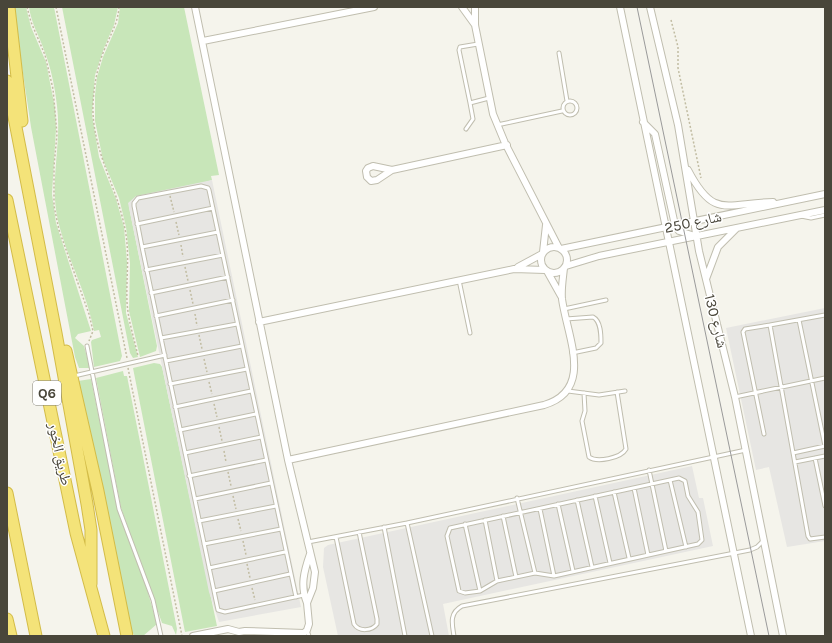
<svg xmlns="http://www.w3.org/2000/svg" width="832" height="643" viewBox="0 0 832 643" font-family="Karla,'Noto Naskh Arabic',sans-serif">
  <style>
    .green { fill: #c8e6b9 }
    .parking { fill: #e7e6e3 }
    .lines { fill: none; stroke-linecap: round; stroke-linejoin: round }
    .service-casing { stroke: #c0beaf; stroke-width: 5 }
    .minor-casing { stroke: #c0beaf; stroke-width: 8 }
    .motorway-casing { stroke: #d3bc48; stroke-width: 13 }
    .path { stroke: #c1bca2; stroke-width: 1.5; stroke-dasharray: 2 2; stroke-linecap: butt }
    .service { stroke: #fff; stroke-width: 3 }
    .minor { stroke: #fff; stroke-width: 6 }
    .motorway { stroke: #f4e379; stroke-width: 11 }
    .tram { stroke: #9a9a9a; stroke-width: 1 }
    .labels { text-anchor: middle; dominant-baseline: central; stroke-width: 3; stroke-linejoin: round; paint-order: stroke }
    .shield { fill: #fff; stroke: #807e75; stroke-width: 1 }
    .shield-label { font-size: 14px; font-weight: bold; fill: #49463a }
    .street-label { font-size: 15px; fill: #49463a; stroke: #fff }
  </style>
  <rect width="100%" height="100%" fill="#f5f4ec"/>
  <path class="green" d="M 13,7 L 26,7 L 31,27 L 46,62 L 55,108 L 56,129 L 52,194 L 56,223 L 91,331 L 78,334 L 75,338 L 84,346 L 90,368 L 79,368 L 75,357 L 31,127 Z
    M 29,7 L 54,7 L 122,356 L 120,361 L 94,367 L 91,342 L 92,340 L 101,337 L 99,330 L 94,331 C 87,293 67,258 58,221 C 49,182 62,145 57,106 C 55,87 51,68 44,50 C 39,35 31,23 29,7 Z
    M 62,7 L 118,7 L 114,25 L 104,48 L 95,75 L 92,115 L 99,157 L 116,199 L 124,227 L 127,262 L 126,313 L 138,357 L 133,358 L 130,353 Z
    M 120,7 L 184,7 L 219,175 L 211,176 L 212,180 L 129,207 L 157,346 L 156,351 L 140,357 L 129,311 L 130,263 L 126,227 L 119,198 L 103,160 L 95,121 L 95,95 L 97,77 L 103,57 L 118,23 Z
    M 154,363 L 160,364 L 162,367 L 217,626 L 185,632 L 133,368 Z
    M 123,371 L 124,376 L 127,376 L 177,629 L 176,635 L 172,626 L 162,623 L 121,508 L 96,378 Z
    M 91,379 L 118,511 L 146,586 L 157,624 L 143,636 L 135,636 L 130,629 L 78,381 Z"/>
  <path class="parking" d="M 212,180 L 301,607 L 219,622 L 209,592 L 128,203 L 136,196 Z
    M 825,308 L 825,541 L 787,547 L 769,467 L 756,470 L 726,328 Z
    M 692,466 L 699,498 L 703,498 L 713,546 L 443,604 L 449,636 L 338,636 L 323,567 L 324,548 L 328,545 Z"/>
  <g class="lines">
    <g class="service-casing">
      <path id="service" d="M 478,44 L 460,47 L 459,50 L 470,103 L 489,98
        M 559,53 L 567,101
        M563 108a7 7 0 1 1 14 0a7 7 0 1 1-14 0Z
        M 497,125 L 562,111
        M 466,129 L 473,119 L 470,103
        M 801,216 L 811,218 L 825,215
        M 137,224 L 213,208
        M 142,247 L 218,232
        M 146,270 L 223,255
        M 459,280 L 470,333
        M 151,293 L 228,277
        M 564,309 L 606,300
        M 825,315 L 770,325 L 808,536 L 810,539 L 825,537
        M 156,316 L 233,300
        M 566,319 L 593,317 C 601,321 601,335 601,343 L 596,348 L 572,353
        M 799,320 L 825,446
        M 161,338 L 237,324
        M 87,346 L 119,509 L 153,600 L 161,636
        M 166,361 L 242,346
        M 74,376 L 165,355
        M 170,384 L 247,369
        M 568,391 L 599,395 L 625,391
        M 584,393 L 585,411 L 582,421 L 589,457 C 597,463 621,458 626,449 L 617,392
        M 735,397 L 825,378
        M 175,407 L 251,391
        M 180,430 L 256,414
        M 764,434 L 743,332 L 745,329 L 770,325
        M 185,453 L 261,437
        M 793,453 L 825,446
        M 815,458 L 825,506
        M 795,462 L 825,456
        M 649,470 L 666,551
        M 189,476 L 266,460
        M 679,478 L 685,481 L 688,496 L 698,512 L 702,540 L 698,544 L 554,576 L 535,573 L 497,581 L 480,591 L 465,593 L 459,591 L 447,536 L 450,528 Z
        M 670,480 L 686,547
        M 634,488 L 648,555
        M 614,492 L 629,558
        M 595,496 L 610,563
        M 517,498 L 535,573
        M 195,499 L 271,483
        M 577,500 L 592,567
        M 558,504 L 573,571
        M 540,509 L 554,576
        M 503,516 L 516,577
        M 485,520 L 497,581
        M 199,521 L 276,506
        M 407,523 L 432,636
        M 465,524 L 480,591
        M 384,527 L 405,636
        M 336,537 L 354,624 C 359,632 372,631 377,624 L 377,619 L 359,532
        M 308,542 L 407,523 L 746,450
        M 204,544 L 281,529
        M 209,568 L 285,552
        M 214,591 L 290,574
        M 296,597 L 209,190 L 208,188 L 201,186 L 138,198 L 134,203 L 134,206 L 142,247 L 218,610 L 225,612 L 304,595
        M 307,630 L 309,636
        M 454,636 C 452,624 449,613 462,606 L 750,550 L 757,547 L 763,541"/>
    </g>
    <g class="minor-casing">
      <path id="minor" d="M 462,7 L 475,25
        M 475,7 L 475,25 L 493,114 L 505,143 L 559,248
        M 620,7 L 751,636
        M 650,7 L 678,125 L 699,251 L 735,397 L 783,636
        M 203,41 L 374,7
        M 643,122 L 655,134 L 675,225 L 679,231 L 695,236
        M 373,166 L 392,170 L 377,180 L 371,181 L 367,177 L 366,171 L 368,168 Z
        M 392,170 L 507,145
        M 688,170 C 714,220 726,203 773,202
        M541 260a13 13 0 1 1 26 0a13 13 0 1 1-26 0Z
        M 561,249 L 825,194
        M 543,252 L 546,225
        M 566,266 L 599,256 L 825,210
        M 518,267 L 542,254
        M 547,271 L 561,296
        M 706,279 L 718,247 L 736,229
        M 259,322 L 514,269 L 545,270
        M 288,460 L 544,405 C 595,390 567,336 562,299 C 561,289 563,278 564,268
        M 307,603 C 300,586 304,571 310,554
        M 193,636 L 228,629 L 239,632 L 245,631 L 304,633 L 307,630 L 309,624 L 307,603 L 313,588 L 315,572 L 288,460 L 195,7"/>
    </g>
    <g class="motorway-casing">
      <path id="motorway" d="M 9,7 L 22,121
        M 7,81 L 56,333 L 87,504 L 91,530 L 91,584
        M 7,200 L 76,533 L 104,636
        M 66,351 L 98,491 L 127,636
        M 7,493 L 36,636
        M 7,619 L 11,636"/>
    </g>
    <path class="path" d="M 27,7 L 31,22 L 45,55 L 53,89 L 57,134 L 54,166 L 54,206 L 59,230 L 89,314 L 93,331 L 89,341
      M 56,7 L 127,358
      M 119,7 C 118,24 109,37 103,53 C 97,69 94,86 93,103 C 91,149 117,186 125,229 C 130,254 126,278 127,302 C 128,320 134,338 138,356
      M 671,20 L 678,47 L 678,68 L 701,178
      M 170,196 L 174,212
      M 176,222 L 179,235
      M 181,245 L 183,257
      M 185,267 L 188,281
      M 190,290 L 193,304
      M 195,314 L 197,326
      M 199,335 L 202,349
      M 204,359 L 207,372
      M 128,368 L 182,636
      M 209,382 L 212,394
      M 214,404 L 217,417
      M 219,427 L 222,441
      M 224,451 L 226,462
      M 228,472 L 231,486
      M 233,496 L 236,509
      M 238,519 L 241,531
      M 243,541 L 246,555
      M 247,564 L 250,578
      M 252,588 L 255,600"/>
    <use href="#service" class="service"/>
    <use href="#minor" class="minor"/>
    <use href="#motorway" class="motorway"/>
    <path class="tram" d="M 637,7 L 769,636"/>
  </g>
  <g class="labels">
    <rect class="shield" x="33" y="381" width="28" height="24" rx="3"/>
    <g class="shield-label">
      <text x="47" y="393">Q6</text>
    </g>
    <g class="street-label">
      <text transform="translate(693 222) rotate(-12)">شارع 250</text>
      <text transform="translate(716 321) rotate(76)">شارع 130</text>
      <text transform="translate(60 454) rotate(78)">طريق الخور</text>
    </g>
  </g>
  <rect width="832" height="643" fill="none" stroke="#49463a" stroke-width="16"/>
</svg>
